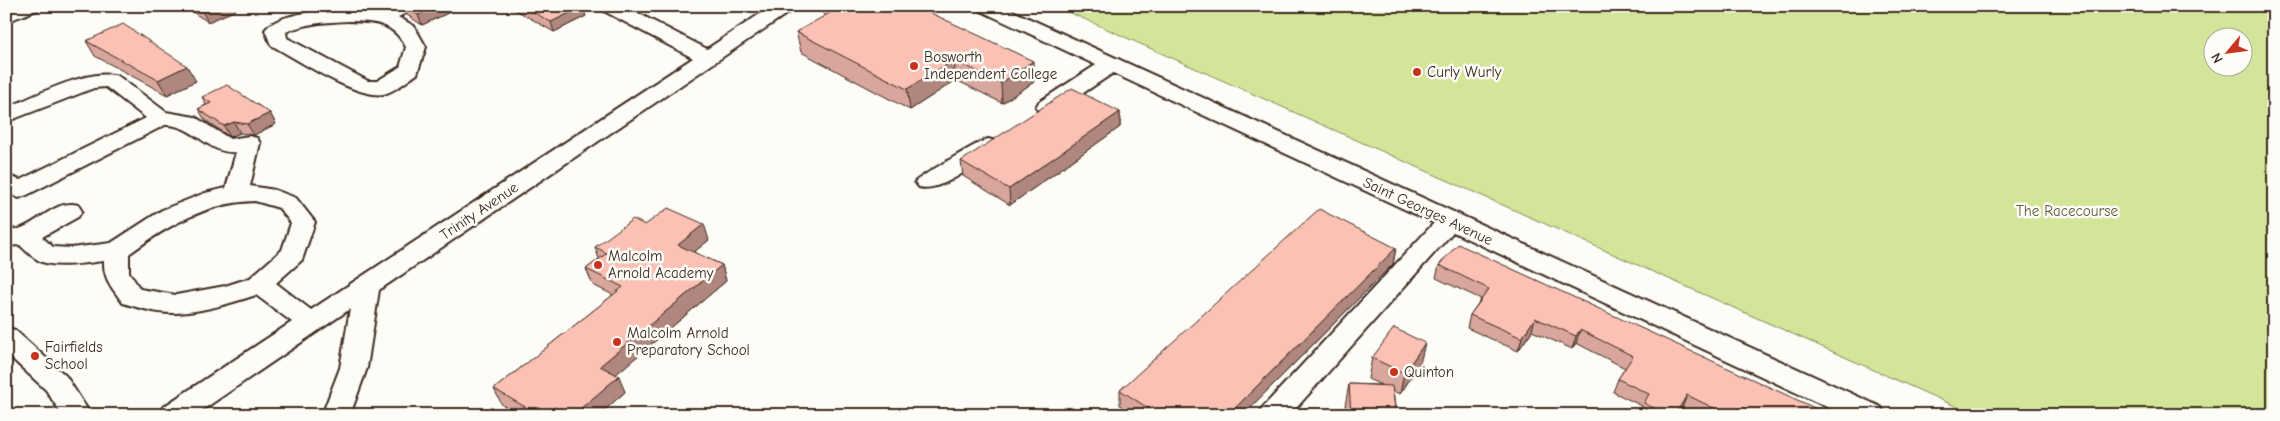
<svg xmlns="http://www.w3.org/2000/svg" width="2280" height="421" viewBox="0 0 2280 421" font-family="'Comic Neue',sans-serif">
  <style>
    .green { fill: #d3e598; stroke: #87885b; fill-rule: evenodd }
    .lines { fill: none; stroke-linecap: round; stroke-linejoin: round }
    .minor-casing { stroke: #3b2a1e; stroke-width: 4 }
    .minor { fill: #fdfcf7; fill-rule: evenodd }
    .wall { fill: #d8a69c; stroke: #3b2a1e }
    .shaded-wall { fill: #b0877f; stroke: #3b2a1e }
    .building { fill: #fbc1b5; stroke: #3b2a1e }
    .poi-dot { fill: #c8321e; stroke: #fdfcf7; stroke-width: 2 }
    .labels { text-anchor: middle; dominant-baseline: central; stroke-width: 5; stroke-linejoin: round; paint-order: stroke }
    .poi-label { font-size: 15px; fill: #3b2a1e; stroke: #fdfcf7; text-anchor: start }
    .street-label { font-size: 15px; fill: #3b2a1e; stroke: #fdfcf7 }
    .park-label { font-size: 15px; fill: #61593c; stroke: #fdfcf7 }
  </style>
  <rect width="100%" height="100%" fill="#fdfcf7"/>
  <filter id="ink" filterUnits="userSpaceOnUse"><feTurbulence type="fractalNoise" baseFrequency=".02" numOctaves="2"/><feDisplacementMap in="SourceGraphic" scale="10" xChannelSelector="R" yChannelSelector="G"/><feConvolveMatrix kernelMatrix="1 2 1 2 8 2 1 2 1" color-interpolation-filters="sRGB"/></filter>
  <g filter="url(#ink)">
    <path class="green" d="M 1055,6 L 2274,6 L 2274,415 L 1975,415 ZM 2212,38 L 2242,38 L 2242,68 L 2212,68 Z"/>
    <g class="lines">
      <g class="minor-casing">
        <path id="minor" d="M 13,6 L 39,6 L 37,10 L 6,22 L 6,9 Z
          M 390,6 L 415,6 L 413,10 L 398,17 L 414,26 L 426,47 L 417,74 C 407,81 395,91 384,94 C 356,99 297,59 271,45 L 265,30 C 277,13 328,9 348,9 C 363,9 376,13 390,6 ZM 348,21 C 374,22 392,21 406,47 L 400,67 L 377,81 L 368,81 L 287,38 L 286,32 C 305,23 327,22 348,21 Z
          M 600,6 L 624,6 L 707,49 L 772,6 L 794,6 L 792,10 L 379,290 L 367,368 L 350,415 L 322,415 L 340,368 L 350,309 L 195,415 L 159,415 L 163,407 L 292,322 L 256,295 C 232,303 201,312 176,313 C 160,314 139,308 123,303 C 113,289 103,279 104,261 C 87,263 52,269 38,260 C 31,256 25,250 20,245 L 6,246 L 6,230 C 10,229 15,229 19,229 C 39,223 56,199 78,205 L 82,211 L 78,217 L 42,237 L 53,247 L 71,248 L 111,243 L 162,210 L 205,193 L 226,188 L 236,152 C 208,155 194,124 165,125 L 27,195 L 19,198 L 6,192 L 6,175 L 20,180 L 146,118 L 106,87 L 94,88 L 6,122 L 6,108 C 36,96 86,68 118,76 L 166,112 L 195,117 L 230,139 L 249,136 L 257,138 L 260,143 L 250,186 L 275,190 L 296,198 L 315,222 L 302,260 L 276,283 L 311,310 L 693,58 L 602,10 ZM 255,201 L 279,208 L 291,223 L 282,250 L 250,278 L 225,286 L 176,295 L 140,289 L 129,272 L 129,254 C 167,226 207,202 255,201 Z
          M 977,6 L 1002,6 L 1881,407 L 1885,415 L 1844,415 L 1453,232 L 1290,415 L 1259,415 L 1263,407 L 1434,223 L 1113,73 L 1055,112 L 1047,113 L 1039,112 L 1036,107 L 1039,102 L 1096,65 L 979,10 Z
          M 988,139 L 996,141 L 999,146 L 996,151 C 977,163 941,193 919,187 L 915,182 C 919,177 980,141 988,139 Z
          M 6,327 L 15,330 L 66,376 L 91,415 L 62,415 L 46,390 L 6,353 Z"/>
      </g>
      <use href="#minor" class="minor"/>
    </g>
    <path class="wall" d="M 183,6 L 234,6 L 236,10 L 208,22 Z
      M 403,6 L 463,6 L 422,25 L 407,15 Z
      M 509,6 L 582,6 L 586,16 L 554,32 Z
      M 822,6 L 916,6 L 1034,82 L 1002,103 L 956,80 L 910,110 L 801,52 L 796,32 L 826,16 L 824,15 Z
      M 86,41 L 196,81 L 167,95 L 95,56 Z
      M 202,97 L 270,113 L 276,124 L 254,135 L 240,133 L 230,137 L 205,120 L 198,109 L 206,105 Z
      M 1120,112 L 1120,127 L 1010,205 L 963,176 L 961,161 Z
      M 645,225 L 709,240 L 694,252 L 722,265 L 726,281 L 616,374 L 625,392 L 599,415 L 519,415 L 502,405 L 494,389 L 613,295 L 593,285 L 586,269 L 599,259 L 595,247 Z
      M 1396,248 L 1393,264 L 1243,415 L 1135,415 L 1120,405 L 1120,390 Z
      M 1439,265 L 1830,415 L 1696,415 L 1682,408 L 1678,415 L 1639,415 L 1642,406 L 1613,392 L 1618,379 L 1625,368 L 1576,343 L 1572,349 L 1532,331 L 1518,351 L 1467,328 L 1470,315 L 1481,299 L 1436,278 Z
      M 1372,358 L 1420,364 L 1400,394 L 1393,391 L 1396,415 L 1346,415 L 1345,406 L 1349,384 L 1381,385 L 1368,379 Z"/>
    <path class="shaded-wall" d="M 213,6 L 234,6 L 236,10 L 208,22 L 202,11 Z
      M 437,6 L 463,6 L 422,25 L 418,15 Z
      M 582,7 L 586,16 L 554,32 L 551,22 Z
      M 954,60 L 956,80 L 910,110 L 907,89 Z
      M 1033,61 L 1034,82 L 1002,103 L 1001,83 Z
      M 187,66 L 196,81 L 167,95 L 158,80 Z
      M 1120,112 L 1120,127 L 1010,205 L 1009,189 Z
      M 270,113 L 276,124 L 254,135 L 247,124 Z
      M 234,122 L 240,133 L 230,137 L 224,126 Z
      M 704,224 L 709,240 L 683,261 L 678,245 Z
      M 1396,248 L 1393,264 L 1243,415 L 1228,415 Z
      M 722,265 L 726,281 L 607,382 L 600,366 Z
      M 1535,318 L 1532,331 L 1518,351 L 1522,338 Z
      M 1580,330 L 1576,343 L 1572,349 L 1576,336 Z
      M 1425,343 L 1420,364 L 1400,394 L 1404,373 Z
      M 619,376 L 625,392 L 599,415 L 573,415 Z
      M 1687,395 L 1682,408 L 1678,415 L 1675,415 Z
      M 555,407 L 559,415 L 546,415 Z"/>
    <path class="building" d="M 194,6 L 213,6 L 202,11 Z
      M 404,6 L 437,6 L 418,15 Z
      M 522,6 L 582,6 L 582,7 L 551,22 Z
      M 842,6 L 916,6 L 1033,61 L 1001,83 L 954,60 L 907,89 L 796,32 Z
      M 123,24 L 187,66 L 158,80 L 86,41 Z
      M 227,85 L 270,113 L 247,124 L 234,122 L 224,126 L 198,109 L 211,103 L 202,97 Z
      M 1072,88 L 1120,112 L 1009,189 L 961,161 Z
      M 668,208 L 704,224 L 678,245 L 722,265 L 600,366 L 619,376 L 573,415 L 569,415 L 555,407 L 546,415 L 539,415 L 494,389 L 623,287 L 586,269 L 607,253 L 595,247 L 633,219 L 645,225 Z
      M 1319,209 L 1396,248 L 1228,415 L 1159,415 L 1120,390 Z
      M 1458,244 L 1830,415 L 1728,415 L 1687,395 L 1675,415 L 1668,415 L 1644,403 L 1649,394 L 1618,379 L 1633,356 L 1580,330 L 1576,336 L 1535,318 L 1522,338 L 1470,315 L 1489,289 L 1439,265 Z
      M 1394,328 L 1425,343 L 1404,373 L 1372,358 Z
      M 1349,384 L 1392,386 L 1396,415 L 1351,415 Z"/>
  </g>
  <g class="poi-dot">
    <circle cx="914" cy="66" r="5"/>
    <circle cx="1417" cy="72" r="5"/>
    <circle cx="598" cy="265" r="5"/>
    <circle cx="617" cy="342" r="5"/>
    <circle cx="35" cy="356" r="5"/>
    <circle cx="1394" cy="372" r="5"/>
  </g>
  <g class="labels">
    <g class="poi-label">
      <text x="924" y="57">Bosworth<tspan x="924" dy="17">Independent College</tspan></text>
      <text x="1427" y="72">Curly Wurly</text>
      <text x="608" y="256">Malcolm<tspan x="608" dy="17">Arnold Academy</tspan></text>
      <text x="627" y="333">Malcolm Arnold<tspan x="627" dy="17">Preparatory School</tspan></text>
      <text x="45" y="347">Fairfields<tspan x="45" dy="17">School</tspan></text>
      <text x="1404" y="372">Quinton</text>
    </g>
    <g class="street-label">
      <text transform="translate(479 211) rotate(-34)">Trinity Avenue</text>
      <text transform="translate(1428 211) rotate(25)">Saint Georges Avenue</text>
    </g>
    <g class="park-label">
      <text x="2067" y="211">The Racecourse</text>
    </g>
  </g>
  <rect width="2280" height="421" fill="none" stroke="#fdfcf7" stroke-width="25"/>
  <rect x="12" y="12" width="2255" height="396" fill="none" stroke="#3b2a1e" stroke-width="2" filter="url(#ink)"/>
  <g transform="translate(2228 52) rotate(241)"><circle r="24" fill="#fdfcf7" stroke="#afa8a0"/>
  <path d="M0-4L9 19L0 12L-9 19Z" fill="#c8321e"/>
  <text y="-8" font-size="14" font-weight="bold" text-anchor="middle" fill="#3b2a1e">N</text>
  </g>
</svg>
